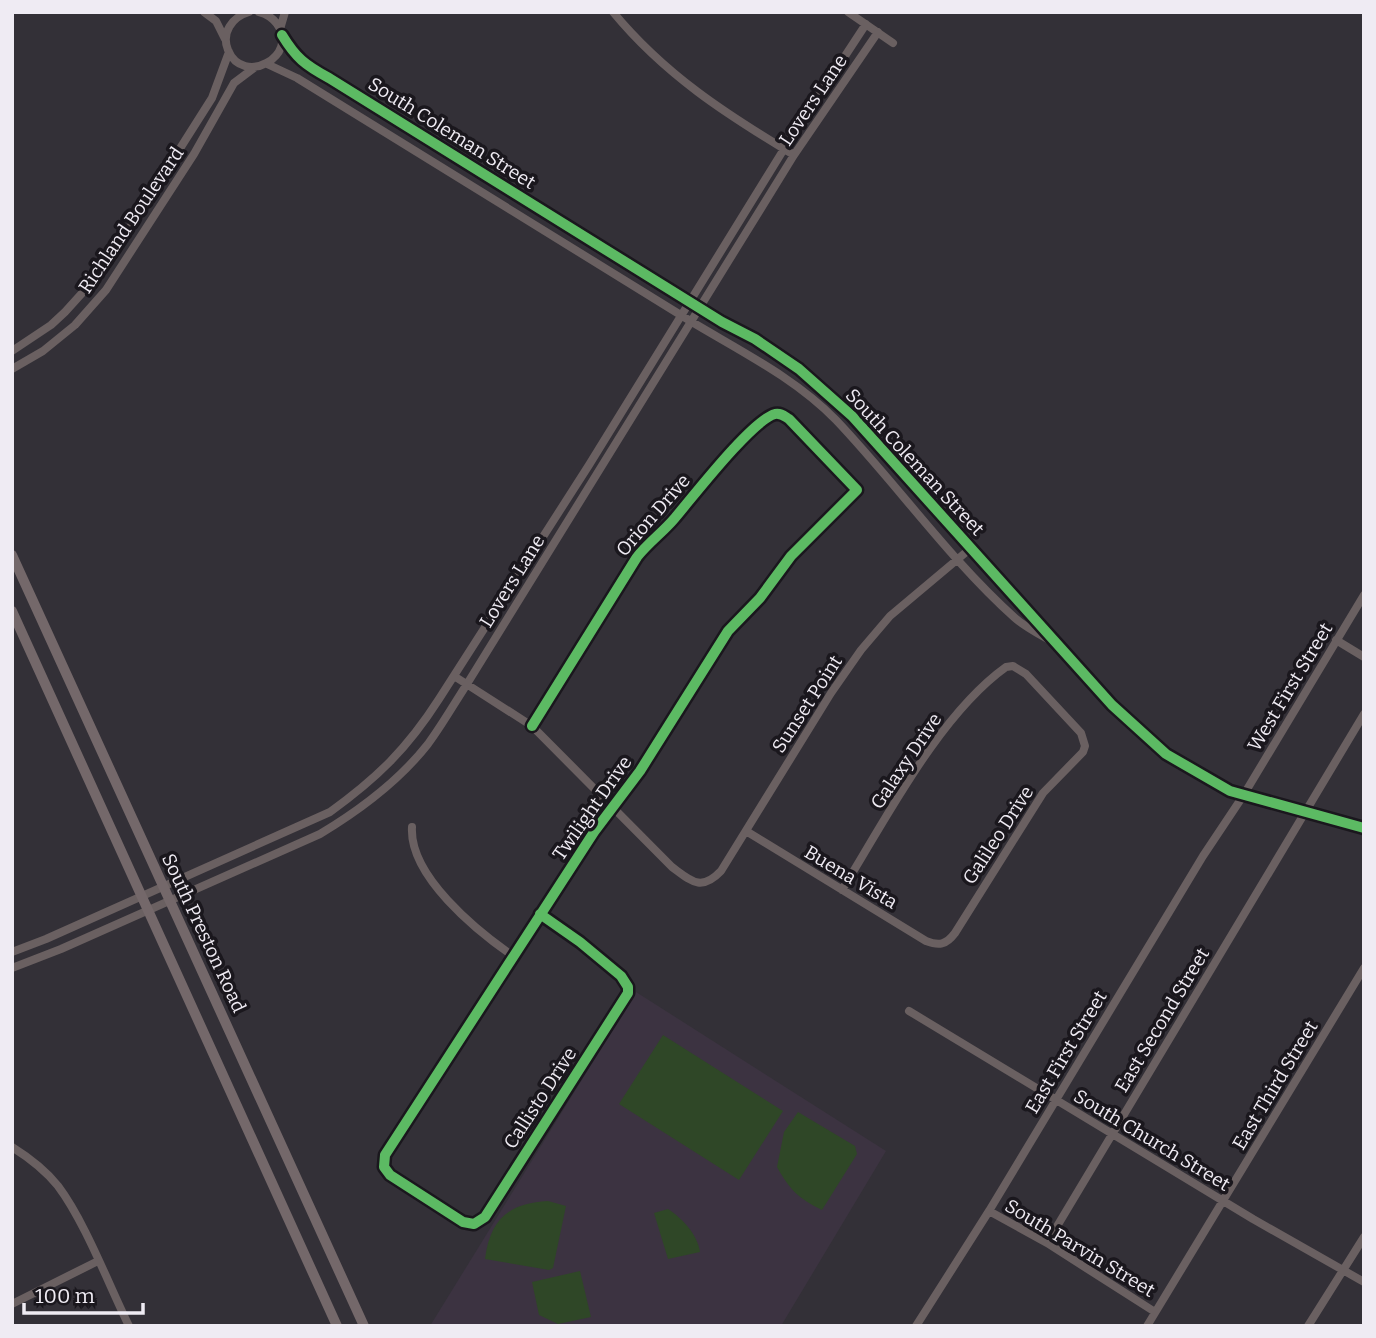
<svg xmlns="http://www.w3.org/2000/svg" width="1376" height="1338" viewBox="0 0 1376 1338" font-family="Bitter,serif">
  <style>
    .education { fill: #3c3341 }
    .green { fill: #2f4727 }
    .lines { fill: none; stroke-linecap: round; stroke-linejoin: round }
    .minor { stroke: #6a6061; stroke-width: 8 }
    .major { stroke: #74686a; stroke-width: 10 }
    .cycleway-casing { stroke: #1a171d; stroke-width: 15 }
    .cycleway { stroke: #5cba63; stroke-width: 10 }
    .labels { text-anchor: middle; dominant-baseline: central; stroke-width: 7; stroke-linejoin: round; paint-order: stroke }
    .street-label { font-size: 19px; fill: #efebf3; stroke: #1a171d }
  </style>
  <rect width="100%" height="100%" fill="#333037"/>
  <path class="education" d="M 636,992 L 886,1151 L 781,1326 L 430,1326 Z"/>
  <path class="green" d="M 663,1035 L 783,1111 L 739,1180 L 619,1104 Z
    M 798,1112 L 855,1146 L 857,1154 L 822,1210 C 798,1198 790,1190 777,1167 L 784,1132 Z
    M 548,1201 L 566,1206 L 553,1268 L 549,1270 L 485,1259 C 490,1220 508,1203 548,1201 Z
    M 668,1209 C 682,1218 698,1235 700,1252 L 668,1259 L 654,1213 Z
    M 580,1271 L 591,1317 L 558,1324 L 539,1315 L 532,1282 Z"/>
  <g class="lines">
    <path class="minor" d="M 204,12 L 216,21 L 225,39
      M 249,12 C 232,17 221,33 228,50 C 243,87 300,56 277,24 C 272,17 267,14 259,12
      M 613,12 C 665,75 726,114 794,155
      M 848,12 L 893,43
      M 280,29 L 285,12
      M 282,35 C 296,58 305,65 329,78 L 722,322 L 755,339 L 799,369 L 852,416 L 1112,705 L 1166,754 L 1230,791 L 1364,828
      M 267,64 L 297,78 L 692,322 C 742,352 795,378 836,420 C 896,483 950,560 1015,618 C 1025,627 1039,634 1051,641
      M 12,351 L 51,325 L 65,312 L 103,270 L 212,98 L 229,52
      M 12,369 L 43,351 L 75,325 L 106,290 L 194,154 L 234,83 L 254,68
      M 1336,640 L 1364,657
      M 454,676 L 532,726 L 672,867 C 691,881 701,892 721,871 L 831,693 L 861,650 L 890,616 L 971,548
      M 532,726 L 637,557 C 648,543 663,532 674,519 C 692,498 752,420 775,414 C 781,413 784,416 789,419 L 857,490 L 791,556 L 760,598 L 728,631 L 640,771 L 594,832 L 385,1155 L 384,1167 L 390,1175 L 463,1222 L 474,1224 L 485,1217 L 628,993 L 628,987 L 621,976 L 580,942 L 540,914
      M 412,827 C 409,876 477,931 513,956
      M 746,831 L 926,941 C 939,946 946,945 955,933 L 1043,793 L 1083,752 L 1085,746 L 1081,733 L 1026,674 L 1013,666 L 1006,667 C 939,715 886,819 842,890
      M 12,952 L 46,939 L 330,812 C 377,778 407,749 439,699 L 589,465 L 784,149 L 866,24
      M 12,968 L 61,949 L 320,834 C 360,810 399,781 428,744 C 442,725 454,704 467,684 L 794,155 L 878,32
      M 909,1011 L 1253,1219 L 1364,1282
      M 12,1147 C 28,1157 46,1171 58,1186 C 85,1222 108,1283 129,1326
      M 989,1211 L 1047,1243 L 1155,1312
      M 1047,1243 L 1364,714
      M 12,1304 L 98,1261
      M 916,1326 L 989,1211 L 1203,856 L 1243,796 L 1364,595
      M 1147,1326 L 1364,968
      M 1308,1326 L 1364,1237"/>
    <path class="major" d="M 12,555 L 364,1326
      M 12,611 L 337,1326"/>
    <g class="cycleway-casing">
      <path id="cycleway" d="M 282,35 C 296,58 305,65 329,78 L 722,322 L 755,339 L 799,369 L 852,416 L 1112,705 L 1166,754 L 1230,791 L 1364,828
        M 532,726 L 637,557 C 648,543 663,532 674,519 C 692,498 752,420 775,414 C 781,413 784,416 789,419 L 857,490 L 791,556 L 760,598 L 728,631 L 640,771 L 594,832 L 385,1155 L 384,1167 L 390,1175 L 463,1222 L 474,1224 L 485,1217 L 628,993 L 628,987 L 621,976 L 580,942 L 540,914"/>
    </g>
    <use href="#cycleway" class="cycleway"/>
  </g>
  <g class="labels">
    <g class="street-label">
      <text transform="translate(813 100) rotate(-56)">Lovers Lane</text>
      <text transform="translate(452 133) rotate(32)">South Coleman Street</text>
      <text transform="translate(131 220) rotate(-56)">Richland Boulevard</text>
      <text transform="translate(915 462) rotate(47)">South Coleman Street</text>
      <text transform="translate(653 515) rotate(-49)">Orion Drive</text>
      <text transform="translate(512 581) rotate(-58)">Lovers Lane</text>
      <text transform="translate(1290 687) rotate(-59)">West First Street</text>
      <text transform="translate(807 704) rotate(-57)">Sunset Point</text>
      <text transform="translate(906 761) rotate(-56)">Galaxy Drive</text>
      <text transform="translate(592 808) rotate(-55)">Twilight Drive</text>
      <text transform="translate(998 835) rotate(-57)">Galileo Drive</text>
      <text transform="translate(851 877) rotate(31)">Buena Vista</text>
      <text transform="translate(204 933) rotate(65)">South Preston Road</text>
      <text transform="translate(1162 1020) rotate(-59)">East Second Street</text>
      <text transform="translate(1066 1052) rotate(-59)">East First Street</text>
      <text transform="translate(1275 1085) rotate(-59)">East Third Street</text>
      <text transform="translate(540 1098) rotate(-57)">Callisto Drive</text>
      <text transform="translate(1152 1140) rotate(31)">South Church Street</text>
      <text transform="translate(1080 1248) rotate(31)">South Parvin Street</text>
    </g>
  </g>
  <rect width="1376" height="1338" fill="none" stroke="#efebf3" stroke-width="28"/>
  <path d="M24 1303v10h119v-10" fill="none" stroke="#efebf3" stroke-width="3.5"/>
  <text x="35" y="1303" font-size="21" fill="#efebf3" stroke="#1a171d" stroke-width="5" paint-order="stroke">100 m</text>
</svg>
